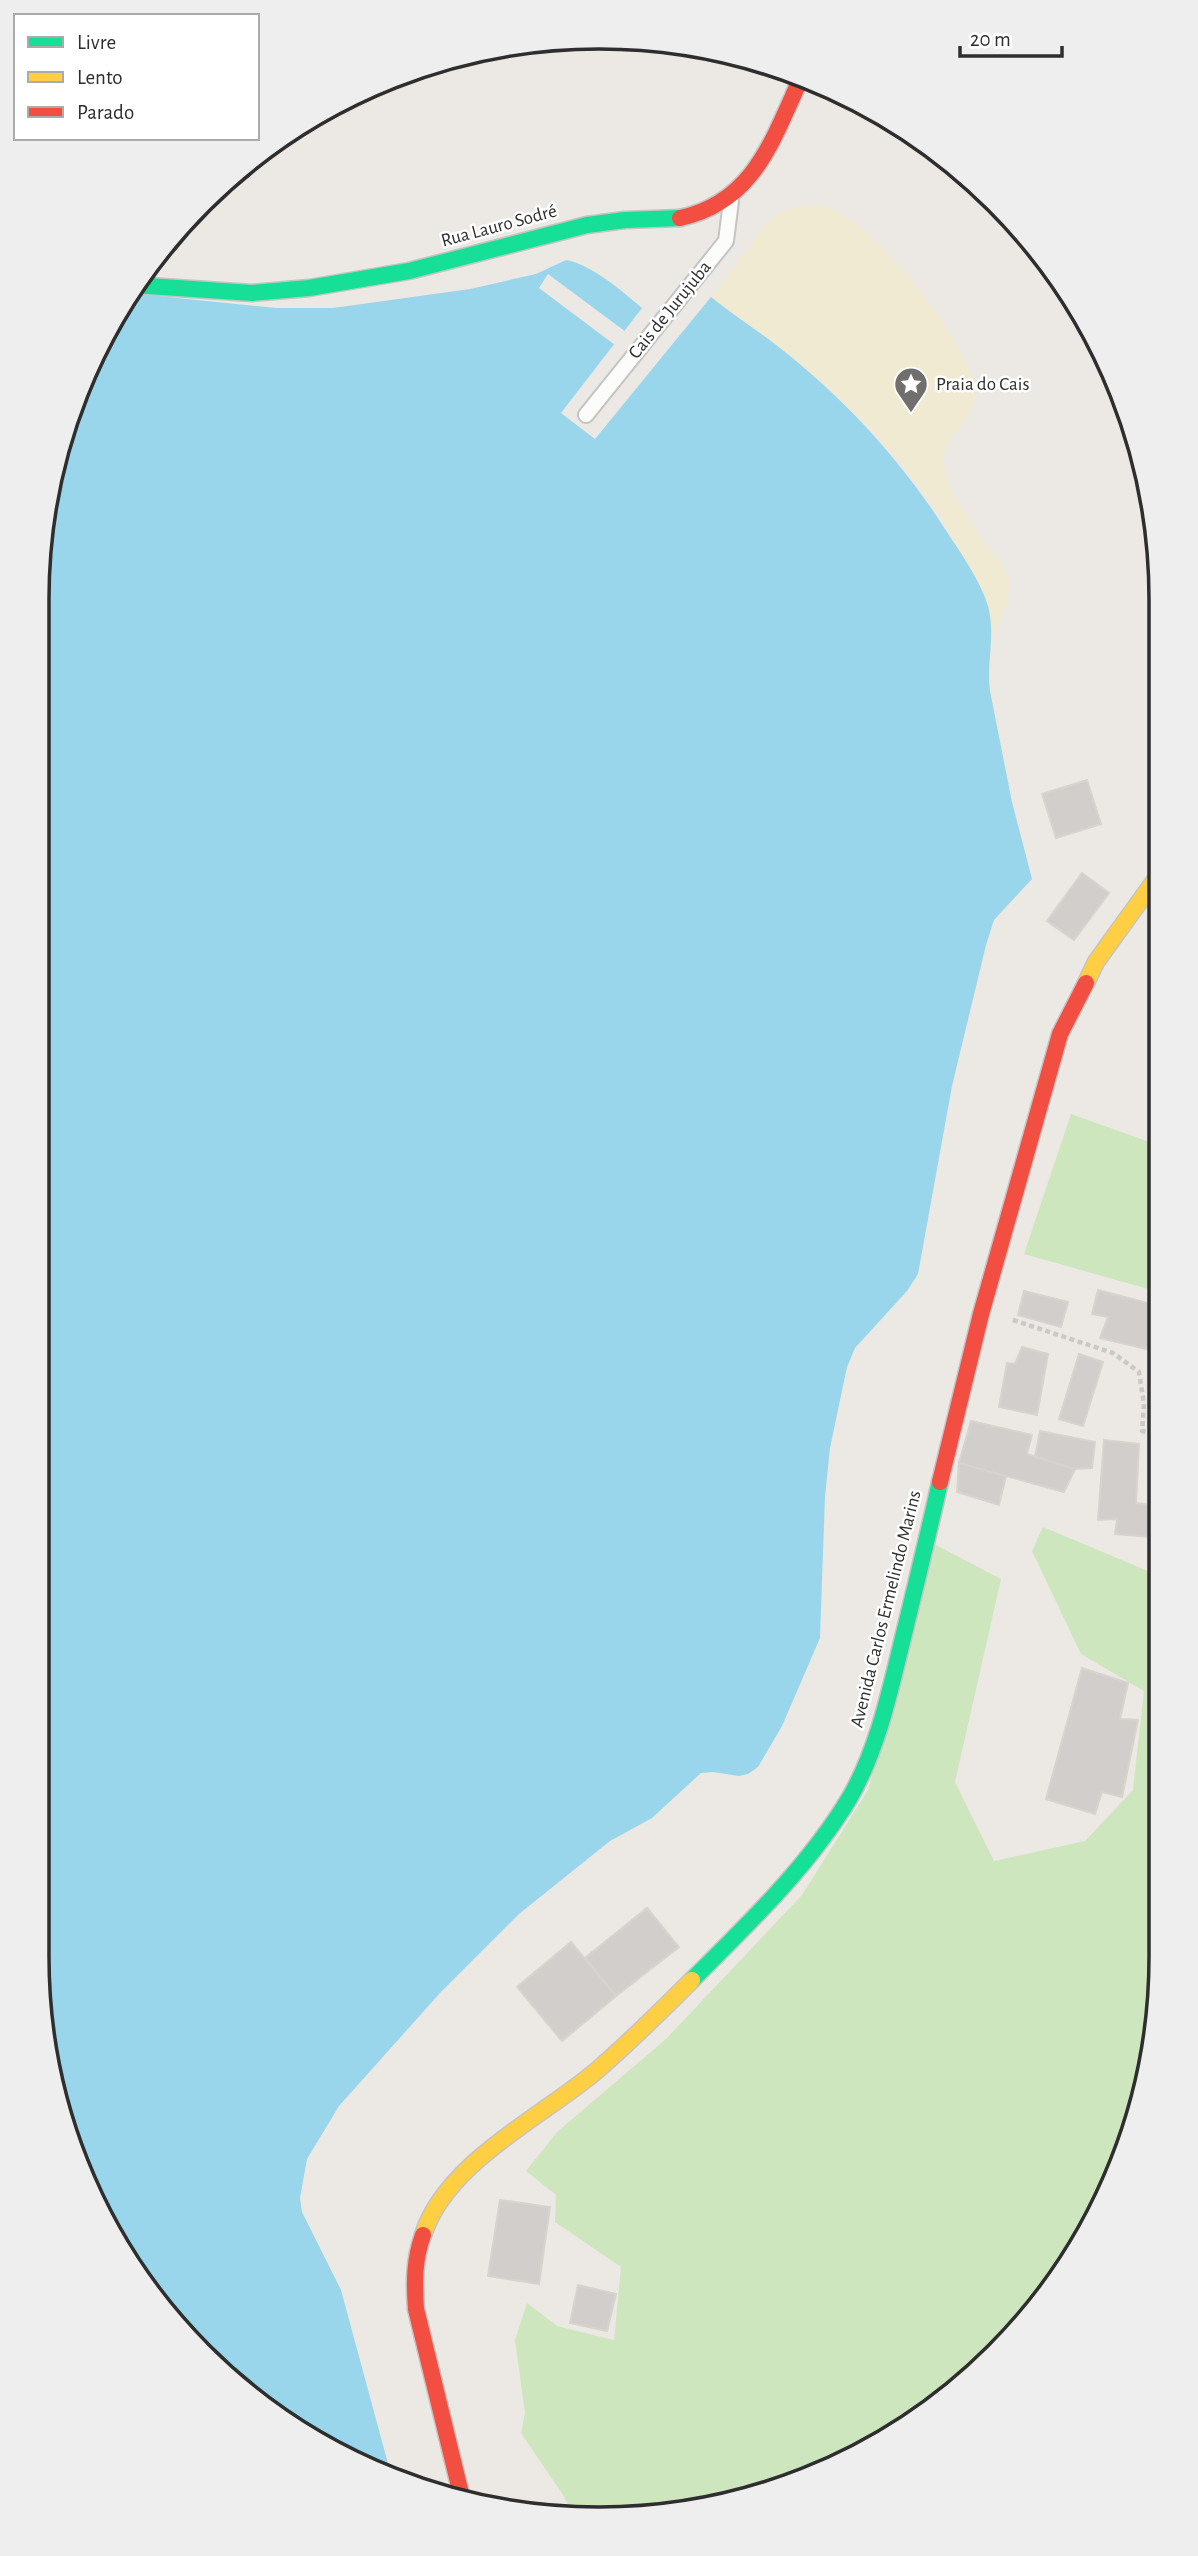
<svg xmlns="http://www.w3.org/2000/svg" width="1198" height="2556" viewBox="0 0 1198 2556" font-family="'Alegreya Sans',sans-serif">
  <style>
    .green { fill: #cee6be }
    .sand { fill: #f0ead3 }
    .water { fill: #99d6ec }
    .pier { fill: #ece8e4 }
    .building { fill: #d1cecb; stroke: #d7d4d0; stroke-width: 2 }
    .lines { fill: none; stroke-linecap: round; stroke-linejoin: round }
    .lane-casing { stroke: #c5c4c5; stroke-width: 18 }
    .fast-casing { stroke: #c5c4c5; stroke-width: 19 }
    .slow-casing { stroke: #c5c4c5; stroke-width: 19 }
    .jam-casing { stroke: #c5c4c5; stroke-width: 19 }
    .path { stroke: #c9c9c8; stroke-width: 4.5; stroke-dasharray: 5 3.5; stroke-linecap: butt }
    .lane { stroke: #fcfcfb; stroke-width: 14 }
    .fast { stroke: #16e098; stroke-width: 16 }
    .slow { stroke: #ffcf43; stroke-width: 16 }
    .jam { stroke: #f24e42; stroke-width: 16 }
    .labels { text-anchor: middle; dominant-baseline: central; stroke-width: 5; stroke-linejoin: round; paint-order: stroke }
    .street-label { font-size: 19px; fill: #2e2e2e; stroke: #fff }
    .poi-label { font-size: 19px; fill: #2e2e2e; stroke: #fff; text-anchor: start }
    .rim { fill: none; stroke: #2e2e2e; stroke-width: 3.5 }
  </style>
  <rect width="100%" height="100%" fill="#ece8e4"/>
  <path class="green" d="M 1071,1114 L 1158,1145 L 1159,1292 L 1024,1254 Z
    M 1043,1527 L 1160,1576 L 1161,1957 L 1151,2066 L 1119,2172 L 1021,2328 L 880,2444 L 779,2490 L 673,2514 L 571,2511 L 563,2495 L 521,2433 L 525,2413 L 515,2340 L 527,2303 L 557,2326 L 614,2340 L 621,2267 L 555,2222 L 556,2195 L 526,2171 L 557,2132 L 666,2039 L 802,1895 L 868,1790 L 934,1544 L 1001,1579 L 955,1782 L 994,1861 L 1085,1841 L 1133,1790 L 1144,1691 L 1081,1654 L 1032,1551 Z"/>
  <path class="sand" d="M 798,206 C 806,206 816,204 824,206 C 868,215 972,346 976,389 C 979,420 940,433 944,465 C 947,489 967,516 980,535 C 990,550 1009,565 1009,585 C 1010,604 999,622 991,640 C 994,620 983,602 975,584 C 937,490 859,410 780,348 C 757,330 733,315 711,297 L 772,217 Z"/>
  <path class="water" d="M 566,260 C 591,264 623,292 642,308 L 561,413 L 595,439 L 711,297 C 733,315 757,330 780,348 C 846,400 902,461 947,532 C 962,555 980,580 988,606 C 996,636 986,662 990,691 L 1012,802 L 1032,879 L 994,920 L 986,945 L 952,1086 L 918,1274 L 907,1291 L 855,1348 L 847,1367 L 830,1448 L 825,1496 L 820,1638 L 782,1726 L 758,1767 L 748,1774 L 739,1776 L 713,1772 L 701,1773 L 652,1818 L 610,1841 L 519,1914 L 440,1993 L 339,2106 L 307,2159 L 300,2198 L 302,2212 L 341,2290 L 390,2471 L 318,2444 L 176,2327 L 112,2238 L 67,2138 L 37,1957 L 37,599 L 47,490 L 79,384 L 128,293 L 276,308 L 333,308 L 470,289 L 536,274 Z"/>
  <path class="pier" d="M 548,274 L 626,332 L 646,307 L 565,412 L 595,435 L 620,404 L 594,438 L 562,413 L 615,345 L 539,288 Z"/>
  <path class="building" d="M 1087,780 L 1101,824 L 1056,838 L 1042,794 Z
    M 1082,873 L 1109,893 L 1074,940 L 1047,921 Z
    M 1098,1290 L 1159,1306 L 1159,1352 L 1100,1338 L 1108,1317 L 1092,1314 Z
    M 1024,1291 L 1068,1302 L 1061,1327 L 1018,1315 Z
    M 1022,1347 L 1048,1354 L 1037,1415 L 999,1407 L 1007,1363 L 1015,1364 Z
    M 1079,1354 L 1103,1362 L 1083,1426 L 1059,1419 Z
    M 971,1421 L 1032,1435 L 1027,1454 L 1075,1469 L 1064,1492 L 959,1463 Z
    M 1040,1431 L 1095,1442 L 1092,1468 L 1075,1469 L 1035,1457 Z
    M 1104,1440 L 1139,1444 L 1136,1503 L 1152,1505 L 1150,1537 L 1115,1534 L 1117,1519 L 1098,1520 Z
    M 1155,1447 L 1160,1447 L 1160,1494 L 1159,1494 Z
    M 959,1463 L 1006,1476 L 999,1505 L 957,1492 Z
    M 1082,1668 L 1128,1683 L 1120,1719 L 1138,1720 L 1122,1797 L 1102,1792 L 1095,1814 L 1046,1799 Z
    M 647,1908 L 679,1947 L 616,1996 L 585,1958 Z
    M 571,1942 L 616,1996 L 562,2041 L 517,1987 Z
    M 500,2200 L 550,2207 L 539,2284 L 488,2276 Z
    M 578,2285 L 616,2294 L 607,2331 L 570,2323 Z"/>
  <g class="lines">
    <g class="lane-casing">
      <path id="lane" d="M 586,415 L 726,241 L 731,201"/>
    </g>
    <g class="fast-casing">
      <path id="fast" d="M 133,285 L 252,293 L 309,288 L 409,271 L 587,225 L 625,220 L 680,218
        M 692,1980 C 748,1924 808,1867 849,1799 C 877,1751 889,1695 902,1642 C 915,1589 928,1535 940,1482"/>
    </g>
    <g class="slow-casing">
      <path id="slow" d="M 1086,983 L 1096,962 L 1158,876
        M 423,2235 C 446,2163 540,2118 595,2072 C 629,2043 660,2012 692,1980"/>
    </g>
    <g class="jam-casing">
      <path id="jam" d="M 680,218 C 755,202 773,138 802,76
        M 940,1482 L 981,1314 L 1060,1034 L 1086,983
        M 423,2235 C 414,2260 414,2283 416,2309 L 462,2498"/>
    </g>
    <path class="path" d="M 1013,1320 L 1113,1353 L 1139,1372 L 1144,1404 L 1142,1431 L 1159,1435"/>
    <use href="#lane" class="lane"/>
    <use href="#fast" class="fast"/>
    <use href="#slow" class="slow"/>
    <use href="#jam" class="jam"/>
  </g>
  <defs>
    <g id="sight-pin" transform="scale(1.75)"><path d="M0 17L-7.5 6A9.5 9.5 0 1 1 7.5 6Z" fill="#706f6e" stroke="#fff"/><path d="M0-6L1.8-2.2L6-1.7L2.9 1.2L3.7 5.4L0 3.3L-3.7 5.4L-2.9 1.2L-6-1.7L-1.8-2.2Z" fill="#fff"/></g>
  </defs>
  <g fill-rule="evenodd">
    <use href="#sight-pin" x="911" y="384"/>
  </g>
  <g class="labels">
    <g class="street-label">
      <text transform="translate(499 226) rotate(-15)">Rua Lauro Sodré</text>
      <text transform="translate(670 310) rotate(-51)">Cais de Jurujuba</text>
      <text transform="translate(886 1609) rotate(-76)">Avenida Carlos Ermelindo Marins</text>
    </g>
    <g class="poi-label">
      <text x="936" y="384">Praia do Cais</text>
    </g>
  </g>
  <path d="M0 0H1198V2556H0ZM599 49H599A550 550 0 0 1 1149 599V1957A550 550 0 0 1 599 2507H599A550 550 0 0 1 49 1957V599A550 550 0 0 1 599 49Z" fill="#eee" fill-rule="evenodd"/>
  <path class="rim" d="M599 49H599A550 550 0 0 1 1149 599V1957A550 550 0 0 1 599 2507H599A550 550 0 0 1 49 1957V599A550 550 0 0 1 599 49Z"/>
  <rect x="14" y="14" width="245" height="126" fill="#ffffff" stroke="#ababab" stroke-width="2"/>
  <rect x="28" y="37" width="35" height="10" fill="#16e098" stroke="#ababab" stroke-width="2"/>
  <text x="77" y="49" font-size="21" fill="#2e2e2e">Livre</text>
  <rect x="28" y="72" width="35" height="10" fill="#ffcf43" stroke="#ababab" stroke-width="2"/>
  <text x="77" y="84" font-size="21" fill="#2e2e2e">Lento</text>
  <rect x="28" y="107" width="35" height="10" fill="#f24e42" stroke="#ababab" stroke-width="2"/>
  <text x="77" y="119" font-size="21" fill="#2e2e2e">Parado</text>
  <path d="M960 46v10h102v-10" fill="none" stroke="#2e2e2e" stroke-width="3.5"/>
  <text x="970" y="46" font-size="21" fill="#2e2e2e" stroke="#ffffff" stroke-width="5" paint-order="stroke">20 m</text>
</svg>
